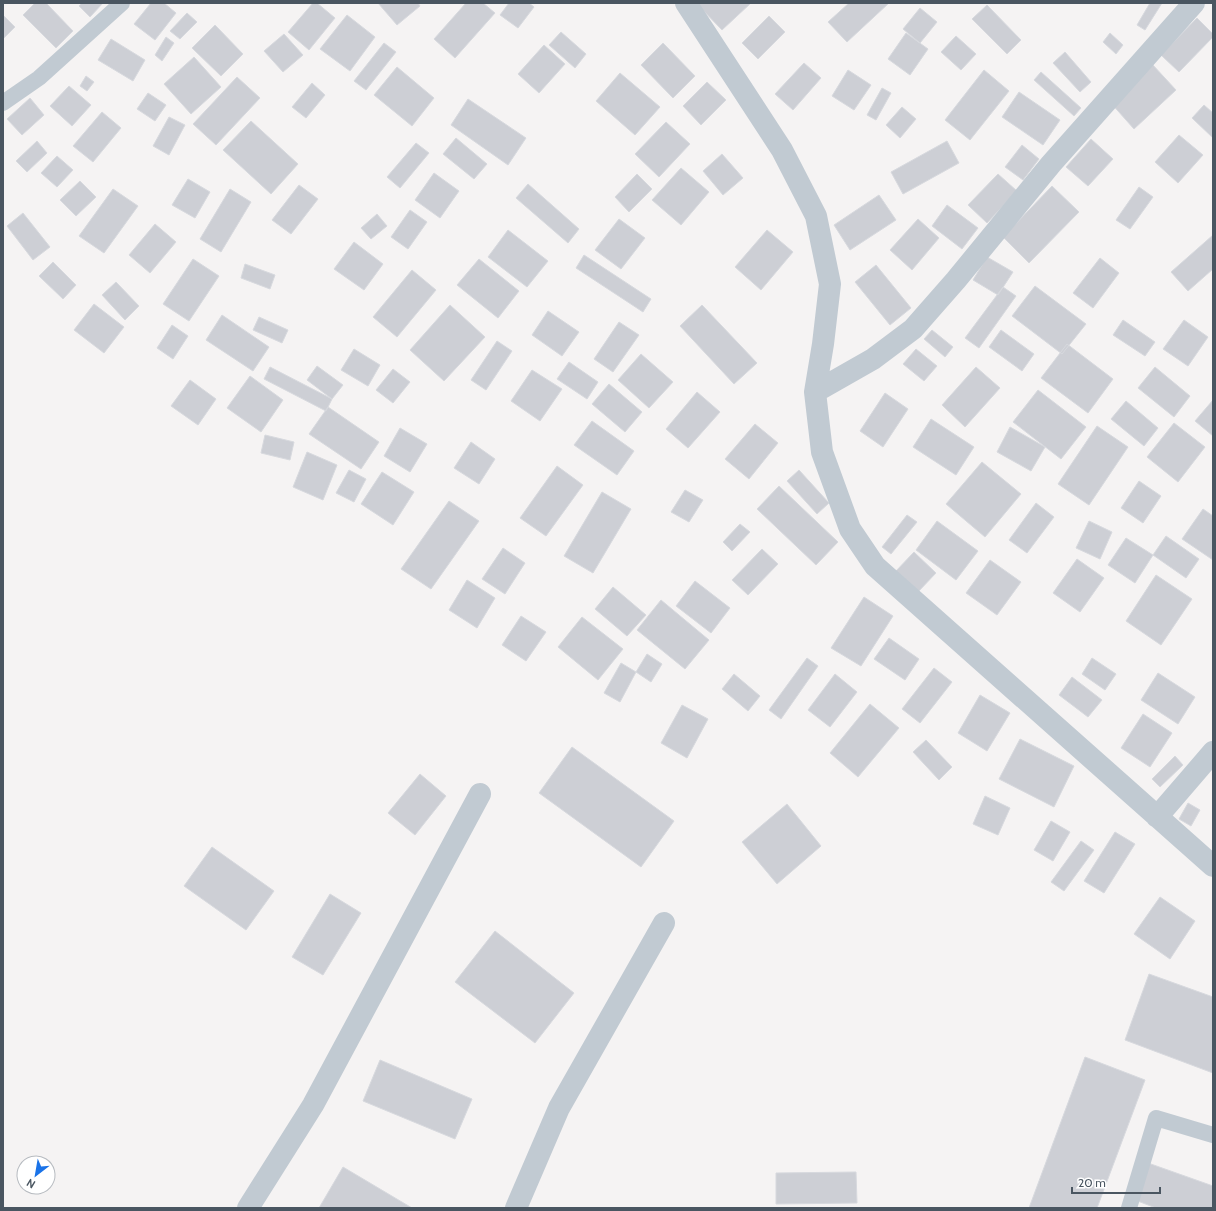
<svg xmlns="http://www.w3.org/2000/svg" width="1216" height="1211" viewBox="0 0 1216 1211" font-family="Cabin,sans-serif">
  <style>
    .building { fill: #cdcfd5; stroke: #d7d9de }
    .lines { fill: none; stroke-linecap: round; stroke-linejoin: round }
    .service { stroke: #c1cad2; stroke-width: 16 }
    .minor { stroke: #c1cad2; stroke-width: 22 }
  </style>
  <rect width="100%" height="100%" fill="#f5f3f3"/>
  <path class="building" d="M 35,3 L 46,3 L 73,31 L 56,48 L 23,15 Z
    M 82,3 L 103,3 L 90,17 L 79,6 Z
    M 151,3 L 164,3 L 176,13 L 155,40 L 134,24 Z
    M 313,3 L 317,3 L 335,18 L 309,50 L 288,32 Z
    M 378,3 L 418,3 L 420,6 L 397,25 Z
    M 466,3 L 483,3 L 495,13 L 455,58 L 434,39 Z
    M 509,3 L 529,3 L 534,7 L 518,28 L 500,15 Z
    M 696,3 L 751,3 L 722,30 Z
    M 849,3 L 889,3 L 847,42 L 828,22 Z
    M 1150,3 L 1162,3 L 1145,30 L 1137,25 Z
    M 987,5 L 1021,40 L 1007,54 L 972,19 Z
    M 920,8 L 937,22 L 920,43 L 903,29 Z
    M 187,13 L 197,22 L 180,39 L 170,31 Z
    M 3,15 L 15,27 L 3,39 Z
    M 347,15 L 375,37 L 350,71 L 320,49 Z
    M 769,16 L 785,32 L 758,59 L 742,43 Z
    M 1197,18 L 1213,34 L 1213,37 L 1179,72 L 1161,55 Z
    M 215,25 L 243,54 L 221,76 L 192,48 Z
    M 561,32 L 586,54 L 575,68 L 549,45 Z
    M 906,33 L 928,49 L 910,75 L 888,59 Z
    M 1110,33 L 1123,45 L 1116,54 L 1103,42 Z
    M 284,34 L 303,55 L 283,72 L 264,51 Z
    M 956,36 L 976,54 L 961,70 L 941,52 Z
    M 166,37 L 174,43 L 162,61 L 155,55 Z
    M 111,39 L 145,60 L 133,81 L 98,60 Z
    M 384,43 L 396,52 L 366,90 L 354,81 Z
    M 663,43 L 695,76 L 673,98 L 641,65 Z
    M 544,45 L 565,64 L 539,93 L 518,74 Z
    M 1065,52 L 1091,82 L 1080,92 L 1053,63 Z
    M 194,57 L 221,87 L 191,114 L 164,84 Z
    M 804,63 L 821,78 L 793,110 L 775,94 Z
    M 1152,64 L 1176,90 L 1134,129 L 1110,102 Z
    M 397,67 L 434,98 L 412,126 L 374,95 Z
    M 848,70 L 871,85 L 854,110 L 832,96 Z
    M 984,70 L 1009,91 L 970,140 L 945,120 Z
    M 1041,72 L 1081,108 L 1074,116 L 1034,80 Z
    M 620,73 L 660,107 L 635,135 L 596,101 Z
    M 86,76 L 94,82 L 87,91 L 80,86 Z
    M 237,77 L 260,98 L 216,145 L 193,124 Z
    M 707,82 L 726,100 L 701,125 L 683,106 Z
    M 312,83 L 325,95 L 306,118 L 292,107 Z
    M 69,86 L 91,105 L 72,126 L 50,106 Z
    M 882,88 L 891,93 L 876,120 L 867,115 Z
    M 1019,92 L 1060,120 L 1043,145 L 1002,117 Z
    M 148,93 L 166,105 L 155,121 L 137,109 Z
    M 30,98 L 44,115 L 22,135 L 7,119 Z
    M 468,99 L 526,138 L 508,165 L 451,125 Z
    M 1204,105 L 1213,113 L 1213,138 L 1192,118 Z
    M 902,107 L 916,119 L 900,138 L 886,125 Z
    M 102,112 L 121,128 L 93,162 L 73,146 Z
    M 169,117 L 185,125 L 169,155 L 153,146 Z
    M 251,121 L 298,164 L 271,194 L 223,150 Z
    M 666,122 L 690,144 L 659,177 L 635,154 Z
    M 1179,135 L 1203,155 L 1178,183 L 1155,162 Z
    M 456,138 L 487,164 L 474,179 L 443,154 Z
    M 1091,139 L 1113,159 L 1088,186 L 1066,167 Z
    M 37,141 L 47,153 L 27,172 L 16,161 Z
    M 947,141 L 959,163 L 903,194 L 891,172 Z
    M 416,143 L 429,153 L 400,188 L 387,177 Z
    M 1022,145 L 1039,159 L 1023,180 L 1005,167 Z
    M 722,154 L 743,178 L 723,195 L 703,171 Z
    M 57,156 L 73,170 L 57,187 L 41,173 Z
    M 681,168 L 709,192 L 681,225 L 652,200 Z
    M 434,173 L 459,191 L 440,218 L 415,200 Z
    M 637,174 L 652,189 L 629,212 L 615,197 Z
    M 998,174 L 1017,191 L 987,223 L 968,205 Z
    M 188,179 L 210,192 L 195,218 L 172,205 Z
    M 80,181 L 96,197 L 76,216 L 60,200 Z
    M 528,184 L 579,229 L 568,243 L 516,198 Z
    M 299,185 L 318,199 L 291,234 L 272,220 Z
    M 1052,186 L 1079,212 L 1029,263 L 1003,237 Z
    M 1139,187 L 1153,197 L 1130,229 L 1116,220 Z
    M 113,189 L 138,206 L 104,253 L 79,236 Z
    M 230,189 L 251,202 L 221,252 L 200,239 Z
    M 879,195 L 896,220 L 850,250 L 834,225 Z
    M 947,205 L 978,228 L 962,249 L 932,226 Z
    M 410,210 L 427,222 L 408,249 L 391,237 Z
    M 23,213 L 50,247 L 33,260 L 7,226 Z
    M 377,214 L 387,226 L 371,239 L 361,228 Z
    M 619,219 L 645,238 L 621,269 L 595,250 Z
    M 918,219 L 939,238 L 912,270 L 890,250 Z
    M 155,224 L 176,242 L 150,273 L 129,255 Z
    M 508,230 L 548,261 L 527,287 L 488,257 Z
    M 767,230 L 793,252 L 761,290 L 735,267 Z
    M 1213,235 L 1213,269 L 1188,291 L 1171,272 Z
    M 354,242 L 383,264 L 364,290 L 334,269 Z
    M 584,255 L 651,299 L 643,312 L 576,268 Z
    M 987,257 L 1013,272 L 998,295 L 973,280 Z
    M 1100,258 L 1119,273 L 1093,308 L 1073,293 Z
    M 193,259 L 219,276 L 189,321 L 163,304 Z
    M 479,259 L 519,291 L 498,318 L 457,285 Z
    M 53,262 L 76,285 L 63,299 L 39,276 Z
    M 245,264 L 275,275 L 270,289 L 241,278 Z
    M 876,265 L 911,308 L 890,325 L 855,282 Z
    M 412,270 L 436,290 L 397,337 L 373,317 Z
    M 116,282 L 139,306 L 125,320 L 102,295 Z
    M 1035,286 L 1086,324 L 1062,354 L 1012,316 Z
    M 1003,287 L 1016,296 L 979,348 L 965,338 Z
    M 94,304 L 124,327 L 104,353 L 74,330 Z
    M 450,305 L 485,337 L 444,381 L 410,350 Z
    M 702,305 L 757,363 L 734,384 L 680,326 Z
    M 548,311 L 579,332 L 562,356 L 532,335 Z
    M 222,315 L 269,347 L 253,371 L 206,340 Z
    M 259,317 L 288,330 L 282,343 L 253,330 Z
    M 1123,320 L 1155,342 L 1145,356 L 1113,335 Z
    M 1184,320 L 1208,337 L 1188,366 L 1163,349 Z
    M 619,322 L 639,335 L 613,372 L 594,359 Z
    M 172,325 L 188,336 L 173,359 L 157,348 Z
    M 932,330 L 953,347 L 945,357 L 924,339 Z
    M 1001,330 L 1034,354 L 1022,371 L 989,347 Z
    M 497,341 L 512,351 L 486,390 L 471,380 Z
    M 1067,344 L 1113,379 L 1088,413 L 1041,378 Z
    M 354,349 L 380,365 L 368,386 L 341,370 Z
    M 916,349 L 937,366 L 924,381 L 903,364 Z
    M 641,354 L 673,382 L 649,408 L 618,380 Z
    M 569,362 L 598,382 L 587,399 L 557,379 Z
    M 317,366 L 343,385 L 332,399 L 307,380 Z
    M 270,367 L 332,399 L 326,411 L 264,379 Z
    M 976,367 L 1000,388 L 965,427 L 942,405 Z
    M 1155,367 L 1190,396 L 1174,417 L 1138,388 Z
    M 393,369 L 410,382 L 393,403 L 376,390 Z
    M 532,370 L 562,389 L 540,421 L 511,401 Z
    M 250,376 L 283,400 L 261,432 L 227,408 Z
    M 190,380 L 216,399 L 198,425 L 171,406 Z
    M 609,384 L 642,412 L 625,432 L 592,404 Z
    M 1038,390 L 1086,427 L 1061,459 L 1013,422 Z
    M 697,392 L 720,412 L 688,448 L 666,429 Z
    M 885,393 L 908,409 L 883,447 L 860,431 Z
    M 1213,400 L 1213,436 L 1195,421 Z
    M 1126,401 L 1158,428 L 1144,446 L 1111,419 Z
    M 328,407 L 379,442 L 361,469 L 309,434 Z
    M 931,419 L 974,447 L 956,475 L 913,447 Z
    M 592,421 L 634,451 L 617,475 L 574,445 Z
    M 1174,423 L 1205,447 L 1178,482 L 1147,457 Z
    M 755,424 L 778,443 L 749,479 L 725,459 Z
    M 1097,426 L 1128,447 L 1089,505 L 1058,484 Z
    M 1010,427 L 1045,447 L 1031,471 L 997,452 Z
    M 400,428 L 427,444 L 410,472 L 384,456 Z
    M 265,435 L 294,442 L 290,460 L 261,453 Z
    M 471,442 L 495,459 L 479,484 L 454,468 Z
    M 307,452 L 337,465 L 323,500 L 293,487 Z
    M 982,462 L 1021,494 L 985,537 L 946,504 Z
    M 557,466 L 583,485 L 546,536 L 520,518 Z
    M 349,470 L 366,479 L 354,502 L 336,493 Z
    M 799,470 L 829,503 L 817,514 L 787,481 Z
    M 382,472 L 414,492 L 393,525 L 361,504 Z
    M 1139,481 L 1161,496 L 1143,523 L 1121,508 Z
    M 779,486 L 838,542 L 816,565 L 757,509 Z
    M 685,490 L 703,500 L 689,522 L 671,512 Z
    M 602,492 L 631,509 L 593,573 L 564,556 Z
    M 449,501 L 479,521 L 431,589 L 401,569 Z
    M 1036,503 L 1054,517 L 1027,553 L 1009,540 Z
    M 1203,509 L 1213,516 L 1213,560 L 1182,539 Z
    M 907,515 L 917,522 L 891,554 L 882,547 Z
    M 937,521 L 978,551 L 956,580 L 916,550 Z
    M 1089,521 L 1112,532 L 1100,559 L 1076,548 Z
    M 740,524 L 750,532 L 732,551 L 723,542 Z
    M 1166,536 L 1199,559 L 1186,578 L 1153,555 Z
    M 1126,538 L 1153,555 L 1135,583 L 1108,565 Z
    M 503,548 L 525,563 L 505,594 L 482,579 Z
    M 762,549 L 778,564 L 748,595 L 732,580 Z
    M 914,552 L 936,573 L 917,593 L 895,572 Z
    M 1077,559 L 1104,578 L 1080,612 L 1053,593 Z
    M 990,560 L 1021,582 L 997,615 L 966,593 Z
    M 1156,575 L 1192,599 L 1161,645 L 1126,621 Z
    M 467,580 L 495,598 L 477,628 L 449,610 Z
    M 695,581 L 730,608 L 711,633 L 676,606 Z
    M 613,587 L 646,615 L 627,636 L 595,609 Z
    M 864,597 L 893,616 L 861,666 L 831,648 Z
    M 661,600 L 709,640 L 685,669 L 637,630 Z
    M 521,616 L 546,632 L 526,661 L 502,645 Z
    M 582,617 L 623,649 L 598,680 L 558,647 Z
    M 889,638 L 919,659 L 905,680 L 874,659 Z
    M 647,654 L 662,664 L 651,682 L 636,672 Z
    M 807,658 L 818,666 L 781,719 L 769,710 Z
    M 1092,658 L 1116,674 L 1105,690 L 1082,674 Z
    M 621,663 L 636,672 L 620,702 L 604,693 Z
    M 934,668 L 952,682 L 920,723 L 902,709 Z
    M 1158,673 L 1195,697 L 1178,724 L 1141,700 Z
    M 734,674 L 760,696 L 748,711 L 722,689 Z
    M 835,674 L 857,692 L 830,727 L 808,710 Z
    M 1072,677 L 1102,700 L 1088,717 L 1059,695 Z
    M 980,695 L 1010,713 L 987,751 L 958,733 Z
    M 870,704 L 899,728 L 858,777 L 830,753 Z
    M 682,705 L 708,719 L 687,758 L 661,743 Z
    M 1143,714 L 1172,733 L 1150,767 L 1121,748 Z
    M 1020,739 L 1074,766 L 1054,807 L 999,779 Z
    M 926,740 L 952,767 L 939,780 L 913,752 Z
    M 572,747 L 674,821 L 641,867 L 539,793 Z
    M 1175,756 L 1183,765 L 1160,787 L 1152,779 Z
    M 420,774 L 446,796 L 415,835 L 388,813 Z
    M 985,796 L 1010,808 L 998,835 L 973,824 Z
    M 1188,803 L 1200,810 L 1191,826 L 1179,819 Z
    M 787,804 L 821,846 L 777,884 L 742,842 Z
    M 1051,821 L 1070,832 L 1053,861 L 1034,850 Z
    M 1115,832 L 1135,844 L 1104,893 L 1084,881 Z
    M 1081,841 L 1094,850 L 1064,891 L 1051,882 Z
    M 212,847 L 274,891 L 246,930 L 184,886 Z
    M 330,894 L 361,913 L 323,975 L 292,957 Z
    M 1160,897 L 1195,921 L 1170,959 L 1134,934 Z
    M 495,931 L 574,993 L 535,1043 L 455,982 Z
    M 1149,974 L 1213,997 L 1213,1073 L 1125,1040 Z
    M 1085,1057 L 1145,1080 L 1097,1208 L 1029,1208 Z
    M 380,1060 L 472,1099 L 455,1139 L 363,1101 Z
    M 1148,1163 L 1213,1186 L 1213,1208 L 1156,1208 L 1135,1200 Z
    M 343,1167 L 412,1208 L 319,1208 Z
    M 856,1172 L 857,1203 L 776,1204 L 776,1173 Z"/>
  <g class="lines">
    <path class="service" d="M 3,103 L 39,78 L 122,3
      M 1129,1208 L 1156,1118 L 1213,1135"/>
    <path class="minor" d="M 686,3 L 782,150 L 816,216 L 830,284 L 823,344 L 815,392 L 822,452 L 850,529 L 875,566 L 1213,866
      M 815,392 L 873,359 L 913,329 L 956,280 L 1051,164 L 1194,3
      M 1157,817 L 1213,752
      M 248,1208 L 313,1105 L 480,794
      M 516,1208 L 559,1108 L 664,923"/>
  </g>
  <rect width="1216" height="1211" fill="none" stroke="#4a5661" stroke-width="8"/>
  <g transform="translate(36 1175) rotate(211)"><circle r="19" fill="#ffffff" stroke="#b7bbc0"/>
  <path d="M0-3L7 15L0 10L-7 15Z" fill="#1a73e8"/>
  <text y="-6" font-size="11" font-weight="bold" text-anchor="middle" fill="#4a5661">N</text>
  </g>
  <path d="M1072 1187v6h88v-6" fill="none" stroke="#4a5661" stroke-width="2"/>
  <text x="1078" y="1187" font-size="12" fill="#4a5661" stroke="#ffffff" stroke-width="3" paint-order="stroke">20 m</text>
</svg>
